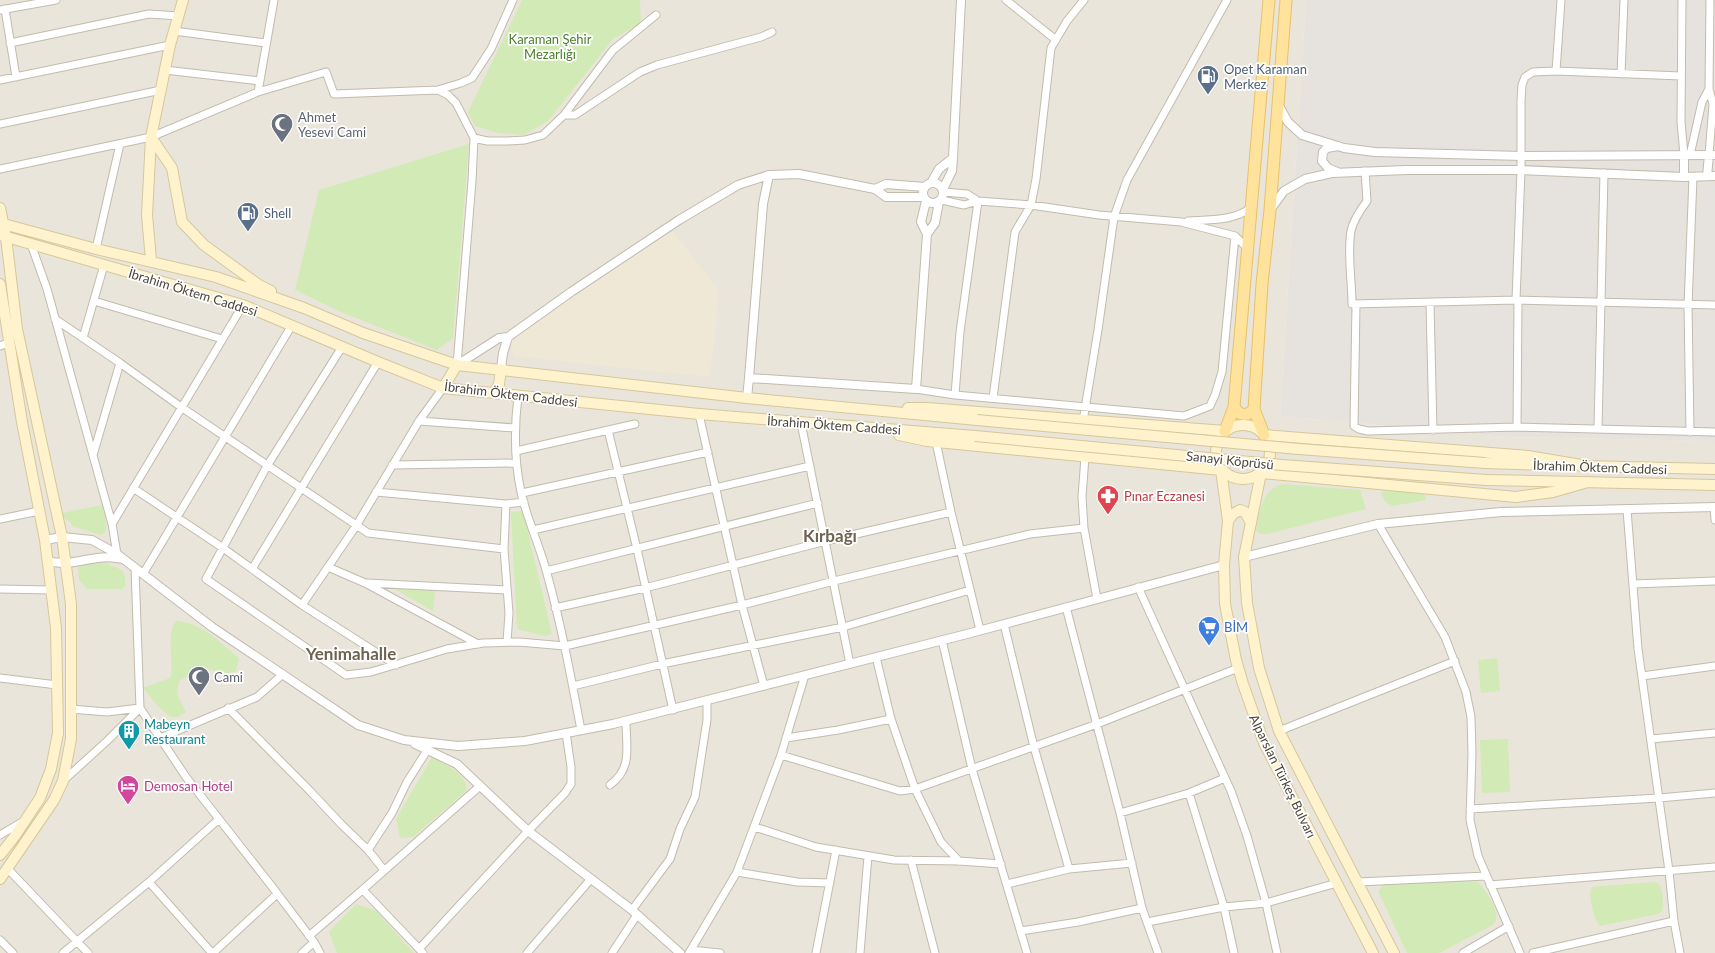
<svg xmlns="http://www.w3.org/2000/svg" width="1715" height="953" viewBox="0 0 1715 953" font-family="Lato,sans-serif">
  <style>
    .residential { fill: #eae5da }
    .industrial { fill: #e6e2dd }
    .education { fill: #efe8d6 }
    .green { fill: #d2eab5 }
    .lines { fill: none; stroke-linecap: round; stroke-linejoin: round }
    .minor-casing { stroke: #c2bbae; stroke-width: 9 }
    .tertiary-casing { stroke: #c2bbae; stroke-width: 10 }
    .secondary-casing { stroke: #d6c79b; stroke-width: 12 }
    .primary-casing { stroke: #e6c16a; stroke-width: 13 }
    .minor { stroke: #fff; stroke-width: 7 }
    .tertiary { stroke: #fff; stroke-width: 8 }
    .secondary { stroke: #fff3cd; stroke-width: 10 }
    .primary { stroke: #ffe39c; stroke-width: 11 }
    .secondary-bridge-casing { stroke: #d6c79b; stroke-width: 12; stroke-linecap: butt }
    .secondary-bridge { stroke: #fff3cd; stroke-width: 10 }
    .labels { text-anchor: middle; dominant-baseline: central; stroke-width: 3.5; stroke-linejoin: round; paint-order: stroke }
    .park-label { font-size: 13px; fill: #4a7f2a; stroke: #fff }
    .service-label { font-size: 13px; fill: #4e5e75; stroke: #fff; text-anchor: start }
    .worship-label { font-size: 13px; fill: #5b616d; stroke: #fff; text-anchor: start }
    .street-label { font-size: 13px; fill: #4b4439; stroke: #fff }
    .health-label { font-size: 13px; fill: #be3a42; stroke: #fff; text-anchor: start }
    .shop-label { font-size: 13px; fill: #366cbe; stroke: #fff; text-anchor: start }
    .culture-label { font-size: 13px; fill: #0d838f; stroke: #fff; text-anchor: start }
    .hotel-label { font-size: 13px; fill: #b23c85; stroke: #fff; text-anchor: start }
    .district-label { font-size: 17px; font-weight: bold; fill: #6e6250; stroke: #fff }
  </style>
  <rect width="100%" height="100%" fill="#f6f3ec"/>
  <path class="residential" d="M 0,0 L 1306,0 L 1280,416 L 1506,437 L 1715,441 L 1715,953 L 0,953 Z"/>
  <path class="industrial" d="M 1306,0 L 1715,0 L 1715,441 L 1506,437 L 1280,416 Z"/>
  <path class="education" d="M 673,231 L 719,291 L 711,369 L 708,377 L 514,356 L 509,335 Z"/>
  <path class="green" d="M 522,0 L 640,0 L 641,23 L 613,39 L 548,121 L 524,135 L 498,133 L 475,126 L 468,112 Z
    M 469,144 L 453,338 L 437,350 L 343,313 L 295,290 L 319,190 Z
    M 1282,484 L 1360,490 L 1366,509 L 1267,534 L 1260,534 L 1256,531 C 1259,512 1262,490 1282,484 Z
    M 1383,491 L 1424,493 L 1426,500 L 1393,506 L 1386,503 L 1381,494 Z
    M 102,505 L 106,522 L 105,533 L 101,535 L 72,526 L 70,522 L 63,517 L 62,513 Z
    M 523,511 L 552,634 L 544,636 L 517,629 L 511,512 Z
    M 91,560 L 108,564 L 122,570 L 125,577 L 125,586 L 122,589 L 87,589 L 79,580 L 78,565 Z
    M 391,587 L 435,589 L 433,611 Z
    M 176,621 C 202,622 220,643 239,658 L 236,672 L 226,673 L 203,668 L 179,681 L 177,694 L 186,712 L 178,717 L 170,717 L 157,705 L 143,688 L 170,678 C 175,660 165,637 176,621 Z
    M 1497,658 L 1500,691 L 1481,693 L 1478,660 Z
    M 1508,739 L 1510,792 L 1482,793 L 1480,740 Z
    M 432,757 C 446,765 466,773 467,790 L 413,837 L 400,838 L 396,819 Z
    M 1396,878 L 1478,882 C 1487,892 1498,908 1496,921 L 1491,926 L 1439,953 L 1407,953 L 1378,891 L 1386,881 Z
    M 1654,882 L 1659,884 C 1663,891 1664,903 1662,911 L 1658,914 L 1600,926 C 1594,920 1587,894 1592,887 Z
    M 356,904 L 375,910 L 414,953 L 337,953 L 329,932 Z"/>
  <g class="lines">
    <g class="minor-casing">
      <path id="minor" d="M 1006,0 L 1056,40
        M 1682,0 L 1681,122 L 1684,155
        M 5,9 L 16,77
        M 0,10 L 56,0
        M 174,31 L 266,43
        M 10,43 L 149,14 L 179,16
        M 165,70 L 260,81
        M 1556,71 L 1561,0
        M 1621,74 L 1624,0
        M 0,80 L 170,45
        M 1709,89 L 1710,0
        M 438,90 L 461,83 L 472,78 L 491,49 L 513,0
        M 258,92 L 274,0
        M 564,115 L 575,115 L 640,72 L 657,65 L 761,37 L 772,32
        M 0,124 L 161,90
        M 474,138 L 487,141 L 507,141 L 525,140 L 543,135 L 564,115 L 613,50 L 656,15
        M 1690,155 L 1702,102 L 1709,89 L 1713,104 L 1709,155
        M 0,169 L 151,137 L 258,92 L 326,72 L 334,94 L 438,90 L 448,95 L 456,103 L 474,138 L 472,181 L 457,365
        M 1365,171 L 1367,201 C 1361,209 1353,221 1351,231 C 1347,254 1352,281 1352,304 L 1516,300 L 1715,305
        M 944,192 L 967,194 L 978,201
        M 942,200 L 964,205 L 978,201 L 1031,205 L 1099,215 L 1181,222 L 1235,236 L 1248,249
        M 1188,221 C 1211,219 1232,222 1252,207
        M 31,244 L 47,289 L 112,524
        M 96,249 L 120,144
        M 1516,300 L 1521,170 L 1521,101 L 1522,85 L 1525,77 L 1533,72 L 1556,71 L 1681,76
        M 94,301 L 222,339
        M 1430,303 L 1433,430
        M 1356,304 L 1354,426 L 1359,429 L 1368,431 L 1517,427 L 1715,432
        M 55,319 L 120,363 L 181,407 L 368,533 L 504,549
        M 83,338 L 104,265
        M 0,346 L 8,343
        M 342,347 L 267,466 L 206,579 L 346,675 L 371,672 L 447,649 L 483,643 L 519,642 L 565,646 L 742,605 L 834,581 L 1030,534 L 1084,528
        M 916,389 L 955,395 L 1184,416 L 1210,406 L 1215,395 L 1222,372 L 1235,236
        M 955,395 L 960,332 L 978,201
        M 518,396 C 514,429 514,460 521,492 C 527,519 539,544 546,570 C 561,623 571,677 581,730
        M 993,398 L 1015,232 L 1031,205 L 1036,179 L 1051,48 L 1067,21 L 1084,0
        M 699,414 L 742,605 L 764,686
        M 419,421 L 515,428
        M 1083,421 L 1098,330 L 1114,217 L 1127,180 L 1227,0
        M 801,423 L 850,664
        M 1517,427 L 1518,300
        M 1598,428 L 1604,173
        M 608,430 L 637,549 L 673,710
        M 1690,432 L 1688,306 L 1693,177
        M 936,442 L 951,512 L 980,630
        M 516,451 L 635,424
        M 93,455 L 120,363
        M 1085,457 L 1082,497 L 1084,528 L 1097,599
        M 392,465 L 516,463
        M 133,488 L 223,548 L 302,605 L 396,665
        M 376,492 L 506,504 L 524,502
        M 522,493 L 708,452
        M 506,504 L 504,549 L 509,613 L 507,642
        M 1714,507 L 1715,520
        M 1627,510 L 1638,649 L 1669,871 L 1674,921 L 1680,953
        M 0,519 L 39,511
        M 1378,524 L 1445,637 L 1466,692 L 1471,717 L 1472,753 L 1470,820 L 1478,856 L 1520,953
        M 533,530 L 810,466
        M 117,554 L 112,524 L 243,305
        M 328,567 L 365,583 L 478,644
        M 252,569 L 378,362
        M 546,571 L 818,503
        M 143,574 L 292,325
        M 367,583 L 507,590
        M 1633,584 L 1715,581
        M 1138,587 L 1231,791 L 1247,836 L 1266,903 L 1277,953
        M 0,589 L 51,590
        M 302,605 L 356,526 L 419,421 L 443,388
        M 1066,607 L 1120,813 L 1142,908 L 1158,953
        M 555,608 L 645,588 L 826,541 L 951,512
        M 1004,624 L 1034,747 L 1069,869
        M 942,640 L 972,769 L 1027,953
        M 876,657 L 891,719 L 915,789 L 941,842 L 959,861
        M 1642,676 L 1715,666
        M 0,678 L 57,685
        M 573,686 L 662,664 L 843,627 L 970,590
        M 228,708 L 310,791 L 342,825 L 368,850 L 384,870
        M 71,709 L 107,712 L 140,708 L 186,777 L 270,884 L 314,942 L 320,953
        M 1279,731 L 1455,661
        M 160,738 L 257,697 L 283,674
        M 786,738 L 838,730 L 891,719
        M 1651,739 L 1715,733
        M 781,755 L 900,791 L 915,789 L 1097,724 L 1238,668
        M 63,781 L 107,741 L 140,708 L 135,568
        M 610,785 C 633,768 626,747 626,721
        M 1189,793 L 1224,907 L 1234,953
        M 1470,809 L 1659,798 L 1715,793
        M 1120,813 L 1189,793 L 1225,778
        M 755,827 L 816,847 L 894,860 L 959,861 L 1001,864
        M 0,835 L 22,822
        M 368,850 L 392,813 L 407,782 L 428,749
        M 911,860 L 935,953
        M 8,869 L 88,953
        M 737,872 L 797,882 L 830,883
        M 149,882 L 212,953
        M 1358,882 L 1486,876
        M 1007,884 L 1069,869 L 1132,863
        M 1490,885 L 1715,867
        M 363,890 L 423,953
        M 632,910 L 670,859 L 680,829 L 695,797 L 707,720 L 707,701
        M 1147,922 L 1224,907 L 1266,903 L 1337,883
        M 1021,931 L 1078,922 L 1142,908
        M 309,936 C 367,887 423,836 480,786
        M 0,940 L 13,953
        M 419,949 L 528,831 L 565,793 L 571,784 L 571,767 L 566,733
        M 691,950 L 720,953
        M 63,953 L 149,882 L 219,819
        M 213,953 L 277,894
        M 302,953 L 314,942
        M 527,953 L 590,880
        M 612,953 L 637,915
        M 689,953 L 737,872 L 781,755 L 805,675
        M 816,953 L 836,850
        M 860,953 L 868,856
        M 1463,953 L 1509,926
        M 1533,953 L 1674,921"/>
    </g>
    <g class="tertiary-casing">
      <path id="tertiary" d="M 1279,106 L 1288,122 L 1302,135 L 1344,148 L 1375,152 L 1521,156 L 1715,155
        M 1337,172 L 1328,168 L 1322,161 L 1323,152 L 1327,148 L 1338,146
        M 1707,176 L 1709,155
        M 1684,177 L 1684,155
        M923 193a10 10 0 1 1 20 0a10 10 0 1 1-20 0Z
        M 931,183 L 939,169 L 953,158
        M 875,189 L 886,184 L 925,187
        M 943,189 L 952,171 L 953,158 L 961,0
        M 1270,210 L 1284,191 L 1305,179 L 1332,173 L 1406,170 L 1521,170 L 1684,177 L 1715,176
        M 927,234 L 935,223 L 939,202
        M 457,365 L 499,338 L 508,337 L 571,292 L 679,220 L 738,185 L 769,175 L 799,174 L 875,189 L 886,197 L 924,197
        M 501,369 L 503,353 L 508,337
        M 749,378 L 763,204 L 769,175
        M 747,398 L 749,378 L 916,389 L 927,234 L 921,222 L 926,201
        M 45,540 L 62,537 L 92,540 L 117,554 L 212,627 L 358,725 L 404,740 L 458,746 L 525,741 L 613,724 L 967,634 L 1224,565
        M 1244,557 L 1378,524 L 1501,512 L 1715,507
        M 48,562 C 54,562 61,563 67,563 C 86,561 103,554 122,559
        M 415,744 L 457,764 L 528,831 L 632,910 L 680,953"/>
    </g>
    <g class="secondary-casing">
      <path id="secondary" d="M 151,137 L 172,168 L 182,222 L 204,245 L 259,285 L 271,291
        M 0,208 L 6,237 L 17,329 L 62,537 L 71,604 L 71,739 L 63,781 L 54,800 L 0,879
        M 0,223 L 96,249 L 216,277 L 304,308 L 363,333 L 457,365 L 747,398 L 977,420
        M 0,235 L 243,305 L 378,362 L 443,388 L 699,414 L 975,436
        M 151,260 L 147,215 L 151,137 L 170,45 L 183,0
        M 0,284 L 22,422 L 45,540 L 56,628 L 58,733 L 51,769 L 40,798 L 15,836 L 0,855
        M 443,388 L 457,365
        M 494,393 L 499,384 L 501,369
        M 908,408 L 927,408 L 1225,431
        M1216 452a27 27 0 1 1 54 0a27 27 0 1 1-54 0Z
        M 899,435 L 927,441 L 1221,470 L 1228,521 L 1224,565 L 1225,604 L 1236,660 L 1243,684 L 1264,743 L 1373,953
        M 1264,435 L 1528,456 L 1587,466
        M 1485,463 L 1551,465
        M 1581,466 L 1715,469
        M 1486,480 L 1715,485
        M 1228,521 L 1233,514 L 1240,510 L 1245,512 L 1251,523
        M 1394,953 L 1279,731 L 1259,668 L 1247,603 L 1244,557 L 1261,473 L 1516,497 L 1553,492 L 1588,482"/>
    </g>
    <g class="primary-casing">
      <path id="primary" d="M 1234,407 C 1239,416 1248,417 1254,409
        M 1225,431 L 1234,407 L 1269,0
        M 1264,435 L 1254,409 L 1262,284 L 1270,210 L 1286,0"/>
    </g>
    <use href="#minor" class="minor"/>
    <use href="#tertiary" class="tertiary"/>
    <use href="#secondary" class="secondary"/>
    <use href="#primary" class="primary"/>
    <g class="secondary-bridge-casing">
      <path id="secondary-bridge" d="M 977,420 L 1299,449 L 1485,463
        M 975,436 L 1282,465 L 1486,480"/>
    </g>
    <use href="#secondary-bridge" class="secondary-bridge"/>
  </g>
  <defs>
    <g id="fuel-pin" transform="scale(1.15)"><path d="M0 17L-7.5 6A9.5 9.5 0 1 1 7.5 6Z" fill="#5c6f8a" stroke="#fff"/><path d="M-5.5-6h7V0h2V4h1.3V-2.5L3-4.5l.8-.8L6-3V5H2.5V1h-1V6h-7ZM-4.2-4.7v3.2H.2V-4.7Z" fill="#fff"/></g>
    <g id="mosque-pin" transform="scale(1.15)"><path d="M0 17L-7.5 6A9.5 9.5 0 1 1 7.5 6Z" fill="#6b7280" stroke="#fff"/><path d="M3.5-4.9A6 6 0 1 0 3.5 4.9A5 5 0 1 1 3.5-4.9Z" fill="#fff"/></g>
    <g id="pharmacy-pin" transform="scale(1.15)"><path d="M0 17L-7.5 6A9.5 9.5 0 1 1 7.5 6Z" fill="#e0444e" stroke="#fff"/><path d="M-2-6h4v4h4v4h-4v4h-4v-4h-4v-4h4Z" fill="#fff"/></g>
    <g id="supermarket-pin" transform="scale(1.15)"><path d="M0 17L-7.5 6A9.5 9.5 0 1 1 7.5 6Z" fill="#3f7fe0" stroke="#fff"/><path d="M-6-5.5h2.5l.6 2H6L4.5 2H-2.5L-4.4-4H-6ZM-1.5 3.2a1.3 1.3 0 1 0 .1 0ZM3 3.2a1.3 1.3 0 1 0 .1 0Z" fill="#fff"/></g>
    <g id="building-pin" transform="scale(1.15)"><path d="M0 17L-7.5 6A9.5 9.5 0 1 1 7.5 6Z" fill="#0f9aa8" stroke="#fff"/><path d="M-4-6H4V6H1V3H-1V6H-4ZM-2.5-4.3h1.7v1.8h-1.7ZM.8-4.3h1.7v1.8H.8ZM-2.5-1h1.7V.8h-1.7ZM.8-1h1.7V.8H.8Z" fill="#fff"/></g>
    <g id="hotel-pin" transform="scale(1.15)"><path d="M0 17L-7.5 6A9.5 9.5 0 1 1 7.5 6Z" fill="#d1479c" stroke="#fff"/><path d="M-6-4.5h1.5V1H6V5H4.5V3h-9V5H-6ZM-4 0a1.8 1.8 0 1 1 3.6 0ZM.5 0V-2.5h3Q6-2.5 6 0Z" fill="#fff"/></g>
  </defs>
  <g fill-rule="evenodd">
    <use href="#fuel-pin" x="1208" y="76"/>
    <use href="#mosque-pin" x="282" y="124"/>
    <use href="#fuel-pin" x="248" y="213"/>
    <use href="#pharmacy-pin" x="1108" y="496"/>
    <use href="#supermarket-pin" x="1209" y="627"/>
    <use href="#mosque-pin" x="199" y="677"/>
    <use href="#building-pin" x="129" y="731"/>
    <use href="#hotel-pin" x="128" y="786"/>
  </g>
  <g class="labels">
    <g class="park-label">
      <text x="550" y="39">Karaman Şehir<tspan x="550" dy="15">Mezarlığı</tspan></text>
    </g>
    <g class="service-label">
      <text x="1224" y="69">Opet Karaman<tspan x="1224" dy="15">Merkez</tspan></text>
      <text x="264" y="213">Shell</text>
    </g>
    <g class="worship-label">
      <text x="298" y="117">Ahmet<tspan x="298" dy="15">Yesevi Cami</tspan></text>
      <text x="214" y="677">Cami</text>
    </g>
    <g class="street-label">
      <text transform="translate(193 292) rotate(17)">İbrahim Öktem Caddesi</text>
      <text transform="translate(511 394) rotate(7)">İbrahim Öktem Caddesi</text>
      <text transform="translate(834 425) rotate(4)">İbrahim Öktem Caddesi</text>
      <text transform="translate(1230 460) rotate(6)">Sanayi Köprüsü</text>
      <text transform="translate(1600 467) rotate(2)">İbrahim Öktem Caddesi</text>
      <text transform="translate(1283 776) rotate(64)">Alparslan Türkeş Bulvarı</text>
    </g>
    <g class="health-label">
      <text x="1124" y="496">Pınar Eczanesi</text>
    </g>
    <g class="shop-label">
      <text x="1224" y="627">BİM</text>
    </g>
    <g class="culture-label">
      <text x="144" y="724">Mabeyn<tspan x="144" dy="15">Restaurant</tspan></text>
    </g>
    <g class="hotel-label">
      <text x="144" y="786">Demosan Hotel</text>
    </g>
    <g class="district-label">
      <text x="830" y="535">Kırbağı</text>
      <text x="351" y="653">Yenimahalle</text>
    </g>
  </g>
</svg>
